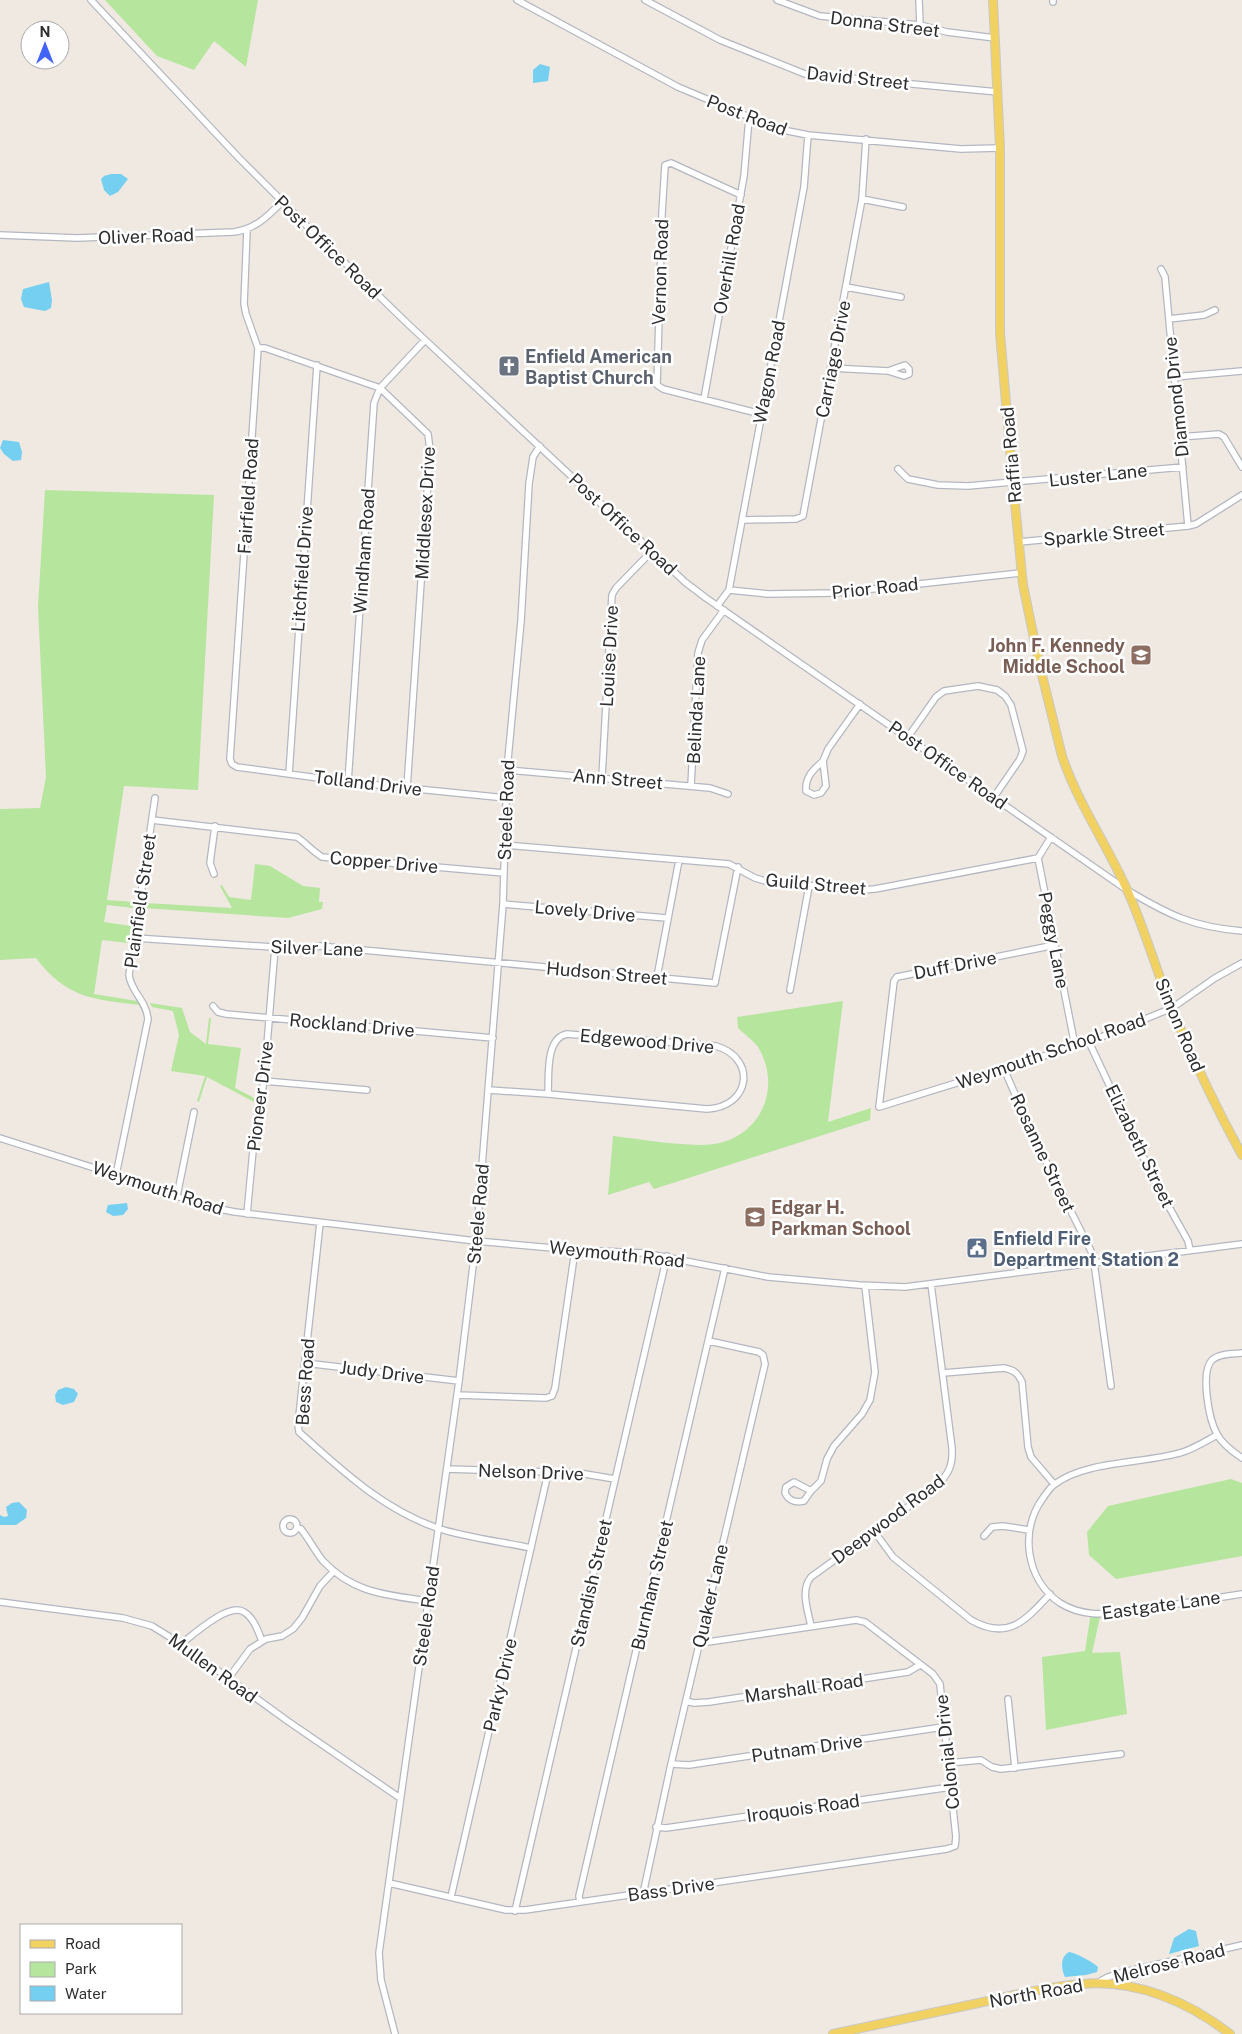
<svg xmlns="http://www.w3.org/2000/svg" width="1242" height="2034" viewBox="0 0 1242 2034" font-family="'Public Sans',sans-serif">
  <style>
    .green { fill: #b6e59e }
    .water { fill: #75cff0 }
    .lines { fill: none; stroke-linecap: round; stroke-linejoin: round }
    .minor-casing { stroke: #b4b7c1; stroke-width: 8 }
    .major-casing { stroke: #c9c9c9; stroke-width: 10 }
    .minor { stroke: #fff; stroke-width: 5.5 }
    .major { stroke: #f2d163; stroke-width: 8 }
    .labels { text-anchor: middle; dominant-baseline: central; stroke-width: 5; stroke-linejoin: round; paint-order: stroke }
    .street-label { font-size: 18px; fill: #2e2e2e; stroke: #fff }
    .worship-label { font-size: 18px; font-weight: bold; fill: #5b616d; stroke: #fff; text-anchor: start }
    .education-label { font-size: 18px; font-weight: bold; fill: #785e54; stroke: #fff; text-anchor: end }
    .service-label { font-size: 18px; font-weight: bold; fill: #4e5e75; stroke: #fff; text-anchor: start }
  </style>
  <rect width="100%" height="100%" fill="#efe9e1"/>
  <path class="green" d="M 105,0 L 258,0 L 246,67 L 214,41 L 194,70 L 157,56 Z
    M 45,490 L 214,495 L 198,790 L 124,786 L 107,900 L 134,902 L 133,908 L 107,905 L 104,922 L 131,926 L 128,943 L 102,940 L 94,994 L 137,1001 L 140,1005 C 94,999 67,999 36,958 L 0,960 L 0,809 L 40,808 L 46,777 L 38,607 Z
    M 255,864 L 270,866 L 303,886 L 320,888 L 319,902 L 323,902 L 322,909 L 288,918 L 144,908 L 145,903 L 232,908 L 220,886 L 222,885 L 229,897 L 251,900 Z
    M 843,1001 L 828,1122 L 871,1108 L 870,1120 L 654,1189 L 649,1182 L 608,1195 L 613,1136 C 639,1139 696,1149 720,1143 C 764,1132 781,1084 758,1047 C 753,1040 744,1034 738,1028 L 737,1017 Z
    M 150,1003 L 182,1008 L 190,1032 L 206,1044 L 209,1018 L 211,1018 L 208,1044 L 241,1048 L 235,1088 L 256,1099 L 256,1103 L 207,1077 L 199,1102 L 197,1101 L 205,1076 L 171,1071 L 179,1035 L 173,1011 L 152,1007 Z
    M 1231,1479 L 1242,1483 L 1242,1556 L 1116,1579 L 1089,1555 L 1087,1532 L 1108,1506 Z
    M 1091,1612 L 1101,1613 L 1092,1653 L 1120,1652 L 1127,1714 L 1046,1730 L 1042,1657 L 1085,1651 Z"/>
  <path class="water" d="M 540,64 L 550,67 L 548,81 L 533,83 L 533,70 Z
    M 111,174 L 121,174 L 128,179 L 118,192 L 110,196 L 104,190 L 101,179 L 104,176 Z
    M 49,282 L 52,300 L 51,308 L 45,311 L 24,307 L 21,299 L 23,289 Z
    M 3,440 L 19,442 L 22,452 L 21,460 L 13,461 L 4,454 L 0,448 Z
    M 127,1203 L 128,1209 L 123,1215 L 113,1216 L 106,1212 L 108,1205 Z
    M 66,1387 L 74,1389 L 78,1394 L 74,1402 L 63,1405 L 56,1402 L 55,1395 L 58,1390 Z
    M 19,1502 L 27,1510 L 26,1518 L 16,1525 L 0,1525 L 0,1515 L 4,1517 L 8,1516 L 6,1507 L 12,1503 Z
    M 1189,1929 L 1196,1931 L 1199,1946 L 1169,1954 L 1174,1938 Z
    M 1069,1952 C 1076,1953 1093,1962 1098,1967 L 1097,1972 L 1086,1975 L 1065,1977 C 1061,1969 1060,1957 1069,1952 Z"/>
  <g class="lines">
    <g class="minor-casing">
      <path id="minor" d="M 91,0 L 238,157 L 309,228 L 409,325 L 685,582 L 706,598 L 1127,890 C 1169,915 1193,927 1242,931
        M 517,0 L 678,87 L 778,129 L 808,135 L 961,149 L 1000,148
        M 645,0 L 720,40 L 805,74 L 998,92
        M 777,0 L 820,16 L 920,25 L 947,32 L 995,38
        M 919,0 L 920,25
        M 1053,0 L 1053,2
        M 741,195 L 671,163 L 665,165 L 662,213 L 657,385 L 663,389 L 761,414
        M 862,199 L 903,207
        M 247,230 L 244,304 L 246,314 L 258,348 L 230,759 L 232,764 L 237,767 L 348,782 L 506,798
        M 0,235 L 77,238 L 234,232 C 255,229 267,217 282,202
        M 1161,269 L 1165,277 L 1188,526
        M 846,287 L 901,297
        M 1169,319 L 1204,315 L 1215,310
        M 258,348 L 265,348 L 380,388 L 428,434 L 430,450 L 407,788
        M 831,368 L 888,371 L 904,376 L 909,374 L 909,369 L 905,365 L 888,371
        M 1174,377 L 1242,371
        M 704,399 L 744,176 L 749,118
        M 1180,437 L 1219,434 L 1224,437 L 1242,467
        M 898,469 L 908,479 L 938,485 L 968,486 L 1183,467
        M 742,520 L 796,519 L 803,516 L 862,199 L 866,139
        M 1019,542 L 1188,526 L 1196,524 L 1242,495
        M 729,590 L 768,594 L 835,593 L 1021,573
        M 717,606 L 729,590 L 804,187 L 808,135
        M 908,737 L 936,697 L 944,691 L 978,686 L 997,690 L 1005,696 L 1011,705 L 1023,751 L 1020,759 L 994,797
        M 823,761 L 826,786 L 821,793 L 814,795 L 806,791 C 805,777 813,770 823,761 Z
        M 823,761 L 828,749 L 860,704
        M 507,770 L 710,788 L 728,794
        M 289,774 L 317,365
        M 602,777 L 612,595 L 616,588 L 652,551
        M 348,782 L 374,403 L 380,388 L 425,340
        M 691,786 L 698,653 L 702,640 L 724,610
        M 152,820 L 297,837 C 306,843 312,851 322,857 L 504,873
        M 1051,837 L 1038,858 L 1075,1046
        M 505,845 L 729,864 L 755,878 L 769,882 L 862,890 L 875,889 L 1038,858
        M 214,874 L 210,863 L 215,826
        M 503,904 L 667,918
        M 135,938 L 303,949 L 320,946 L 715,983 L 738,867
        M 1055,945 L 897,977 L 894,981 L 879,1107 L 1089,1042 L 1172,1008 L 1215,978 L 1242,963
        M 657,977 L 679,860
        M 790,990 L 809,886
        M 213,1006 L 218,1012 L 226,1014 L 493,1038
        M 567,1034 L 716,1046 C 757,1058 751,1107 707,1109 L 548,1094 C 549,1077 545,1038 567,1034 Z
        M 1089,1042 L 1154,1180 L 1188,1241 L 1190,1250
        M 1004,1069 L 1036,1142 L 1093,1255 L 1111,1386
        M 264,1081 L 367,1090
        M 489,1090 L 548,1094
        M 0,1138 L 126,1178 L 204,1206 L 235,1212 L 476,1241 L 575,1250 L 644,1253 L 768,1277 L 859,1285 L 905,1287 L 1242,1244
        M 116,1175 L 148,1019 C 146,1000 131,992 129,975 L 155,798
        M 177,1196 L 194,1112
        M 247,1214 L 255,1129 L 264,1081 L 275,948
        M 320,1223 L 298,1425 L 299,1432 C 341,1470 383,1509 437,1528 C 464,1537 503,1542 531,1548
        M 1242,1353 C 1233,1354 1220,1353 1212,1360 C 1200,1372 1209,1420 1217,1434 C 1222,1444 1233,1452 1242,1458
        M 305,1363 L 459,1381
        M 943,1373 L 1004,1368 C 1014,1370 1018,1373 1022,1382 L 1028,1447 L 1031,1457 L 1054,1484
        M 457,1395 L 546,1398 L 552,1396 L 555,1388 L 575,1250
        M 1217,1435 C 1206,1441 1195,1448 1183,1452 C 1145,1464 1087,1460 1055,1484 C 1050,1487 1046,1494 1043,1498 C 1019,1531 1026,1580 1060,1603 C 1081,1616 1103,1615 1126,1612 L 1242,1594
        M 447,1469 L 579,1473 L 615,1479
        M 811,1491 L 804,1501 C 795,1503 789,1501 785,1493 L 786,1487 L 794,1482 L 811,1491 L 821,1481 L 827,1459 L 834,1446 L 862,1414 L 870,1400 L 875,1372 L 865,1286
        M283 1526a7 7 0 1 1 14 0a7 7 0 1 1-14 0Z
        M 297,1528 L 301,1529 C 309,1539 315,1551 323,1561 C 353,1593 386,1595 428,1601
        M 874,1531 L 893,1557 L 971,1620 C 1008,1641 1025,1621 1050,1594
        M 984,1536 L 992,1527 L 1003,1526 L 1029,1530
        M 0,1602 L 123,1618 L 152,1626 L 181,1644 L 289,1722 L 400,1798
        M 811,1626 C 808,1611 800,1590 811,1577 L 938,1485 C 949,1473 953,1465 952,1448 L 931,1284
        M 181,1644 C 194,1634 229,1602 244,1612 C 254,1618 258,1631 262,1641
        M 228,1679 L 250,1649 L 266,1639 L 282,1636 L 293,1629 L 302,1618 L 320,1586 L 334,1571
        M 1008,1699 L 1015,1768
        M 686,1701 L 694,1703 L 709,1702 L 908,1672 L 920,1665
        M 948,1763 L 981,1760 L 992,1767 L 1001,1769 L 1121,1754
        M 671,1764 L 689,1765 L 943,1727
        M 656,1827 L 666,1828 L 951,1787
        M 389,1883 L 506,1910 L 525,1910 L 947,1849 L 955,1846 L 956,1837 L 941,1694 L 940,1684 L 933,1674 L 865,1622 L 856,1620 L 708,1642 L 699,1641
        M 643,1894 L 671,1764 L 765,1364 L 763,1355 L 759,1352 L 709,1341
        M 451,1897 L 548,1473
        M 580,1902 L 579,1896 L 725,1268
        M 515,1911 L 667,1256
        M 1097,1983 L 1108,1977 L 1120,1973 L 1242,1945
        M 395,2034 L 381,1980 L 379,1953 L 459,1381 L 476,1241 L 503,904 L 507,770 L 521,621 L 529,484 L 533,457 L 540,446"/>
    </g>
    <g class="major-casing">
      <path id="major" d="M 993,0 L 1000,148 L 1000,333 L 1013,484 L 1023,585 L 1040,667 L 1062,756 C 1078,804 1108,846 1128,892 C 1145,930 1156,970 1172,1009 C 1193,1059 1216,1108 1242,1155
        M 833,2034 C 880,2024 927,2014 974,2004 C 1010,1996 1046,1987 1082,1984 C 1136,1979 1189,2002 1230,2034"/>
    </g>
    <use href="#minor" class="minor"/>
    <use href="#major" class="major"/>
  </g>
  <defs>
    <g id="church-square" transform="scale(1.125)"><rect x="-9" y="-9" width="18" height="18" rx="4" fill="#6b7280" stroke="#fff"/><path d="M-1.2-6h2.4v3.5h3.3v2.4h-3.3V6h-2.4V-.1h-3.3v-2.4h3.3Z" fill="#fff"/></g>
    <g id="school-square" transform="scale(1.125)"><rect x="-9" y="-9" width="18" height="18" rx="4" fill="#8d6e63" stroke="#fff"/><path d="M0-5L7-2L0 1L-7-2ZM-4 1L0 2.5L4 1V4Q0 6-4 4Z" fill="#fff"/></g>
    <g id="civic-square" transform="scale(1.125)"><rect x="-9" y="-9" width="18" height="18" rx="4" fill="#5c6f8a" stroke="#fff"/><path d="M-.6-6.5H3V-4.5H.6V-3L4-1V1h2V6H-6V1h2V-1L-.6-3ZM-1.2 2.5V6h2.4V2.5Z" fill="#fff"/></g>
  </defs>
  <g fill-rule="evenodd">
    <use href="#church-square" x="509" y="366"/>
    <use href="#school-square" x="1141" y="655"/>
    <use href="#school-square" x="755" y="1217"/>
    <use href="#civic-square" x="977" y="1248"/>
  </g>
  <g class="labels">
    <g class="street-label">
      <text transform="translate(885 24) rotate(7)">Donna Street</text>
      <text transform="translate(858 78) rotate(6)">David Street</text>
      <text transform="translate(747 115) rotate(21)">Post Road</text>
      <text transform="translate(146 236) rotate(-2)">Oliver Road</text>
      <text transform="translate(328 247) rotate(44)">Post Office Road</text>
      <text transform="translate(729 259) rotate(-80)">Overhill Road</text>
      <text transform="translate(660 272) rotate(-88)">Vernon Road</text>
      <text transform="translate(833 359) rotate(-79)">Carriage Drive</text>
      <text transform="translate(769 372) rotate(-79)">Wagon Road</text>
      <text transform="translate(1176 397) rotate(-96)">Diamond Drive</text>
      <text transform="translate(1011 455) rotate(-95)">Raffia Road</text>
      <text transform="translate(1098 475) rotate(-6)">Luster Lane</text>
      <text transform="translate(248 496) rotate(-86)">Fairfield Road</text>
      <text transform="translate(425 513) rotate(-87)">Middlesex Drive</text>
      <text transform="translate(623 524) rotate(43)">Post Office Road</text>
      <text transform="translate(1104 534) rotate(-5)">Sparkle Street</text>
      <text transform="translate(364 551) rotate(-86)">Windham Road</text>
      <text transform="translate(302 569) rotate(-86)">Litchfield Drive</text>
      <text transform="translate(875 588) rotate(-6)">Prior Road</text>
      <text transform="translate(609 656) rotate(-87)">Louise Drive</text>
      <text transform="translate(696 710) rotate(-87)">Belinda Lane</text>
      <text transform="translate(948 765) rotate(35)">Post Office Road</text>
      <text transform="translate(618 779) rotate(5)">Ann Street</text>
      <text transform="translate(368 783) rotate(7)">Tolland Drive</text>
      <text transform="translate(506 810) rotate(-88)">Steele Road</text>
      <text transform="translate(384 862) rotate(5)">Copper Drive</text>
      <text transform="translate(816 884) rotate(5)">Guild Street</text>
      <text transform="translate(140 901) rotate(-82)">Plainfield Street</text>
      <text transform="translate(585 911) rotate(5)">Lovely Drive</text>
      <text transform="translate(1054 940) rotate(79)">Peggy Lane</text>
      <text transform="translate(317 948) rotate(2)">Silver Lane</text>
      <text transform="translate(955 965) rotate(-11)">Duff Drive</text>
      <text transform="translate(607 973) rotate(5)">Hudson Street</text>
      <text transform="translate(352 1025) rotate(5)">Rockland Drive</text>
      <text transform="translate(1180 1025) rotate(67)">Simon Road</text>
      <text transform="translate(647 1041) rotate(5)">Edgewood Drive</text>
      <text transform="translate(1051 1051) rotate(-19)">Weymouth School Road</text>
      <text transform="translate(260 1096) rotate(-83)">Pioneer Drive</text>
      <text transform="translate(1140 1146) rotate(64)">Elizabeth Street</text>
      <text transform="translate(1043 1153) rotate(65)">Rosanne Street</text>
      <text transform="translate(158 1188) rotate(18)">Weymouth Road</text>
      <text transform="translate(478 1214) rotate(-85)">Steele Road</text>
      <text transform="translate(617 1254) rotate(6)">Weymouth Road</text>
      <text transform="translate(382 1372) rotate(7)">Judy Drive</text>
      <text transform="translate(305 1382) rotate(-86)">Bess Road</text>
      <text transform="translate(531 1472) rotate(2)">Nelson Drive</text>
      <text transform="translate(888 1519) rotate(-37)">Deepwood Road</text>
      <text transform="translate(591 1583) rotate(-77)">Standish Street</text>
      <text transform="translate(652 1585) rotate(-77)">Burnham Street</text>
      <text transform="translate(710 1596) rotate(-77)">Quaker Lane</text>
      <text transform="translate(1161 1605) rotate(-8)">Eastgate Lane</text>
      <text transform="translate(426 1616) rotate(-82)">Steele Road</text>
      <text transform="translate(213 1668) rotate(36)">Mullen Road</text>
      <text transform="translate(500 1685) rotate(-77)">Parky Drive</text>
      <text transform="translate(804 1688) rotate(-8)">Marshall Road</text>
      <text transform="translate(807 1748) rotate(-8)">Putnam Drive</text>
      <text transform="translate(947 1752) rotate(-96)">Colonial Drive</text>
      <text transform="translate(803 1808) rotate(-8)">Iroquois Road</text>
      <text transform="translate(671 1889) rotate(-8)">Bass Drive</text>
      <text transform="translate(1169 1963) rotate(-14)">Melrose Road</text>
      <text transform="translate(1036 1993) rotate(-10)">North Road</text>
    </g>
    <g class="worship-label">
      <text x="525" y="356">Enfield American<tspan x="525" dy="21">Baptist Church</tspan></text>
    </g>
    <g class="education-label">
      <text x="1125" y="645">John F. Kennedy<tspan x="1125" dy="21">Middle School</tspan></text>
      <text x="771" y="1207" text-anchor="start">Edgar H.<tspan x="771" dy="21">Parkman School</tspan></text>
    </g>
    <g class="service-label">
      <text x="993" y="1238">Enfield Fire<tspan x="993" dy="21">Department Station 2</tspan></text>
    </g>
  </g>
  <rect x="20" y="1924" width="162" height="90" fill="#ffffff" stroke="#ababab"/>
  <rect x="30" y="1940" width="25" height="8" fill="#f2d163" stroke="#ababab"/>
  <text x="65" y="1949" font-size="15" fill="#2e2e2e">Road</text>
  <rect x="30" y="1962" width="25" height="15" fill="#b6e59e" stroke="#ababab"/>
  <text x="65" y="1974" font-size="15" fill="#2e2e2e">Park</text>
  <rect x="30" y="1986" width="25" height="15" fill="#75cff0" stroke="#ababab"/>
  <text x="65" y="1999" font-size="15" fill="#2e2e2e">Water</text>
  <g transform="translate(45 45)"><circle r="24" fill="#ffffff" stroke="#ababab"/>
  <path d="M0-4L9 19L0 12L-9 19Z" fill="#4264fb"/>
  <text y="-8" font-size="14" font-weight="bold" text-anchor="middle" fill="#2e2e2e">N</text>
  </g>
</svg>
